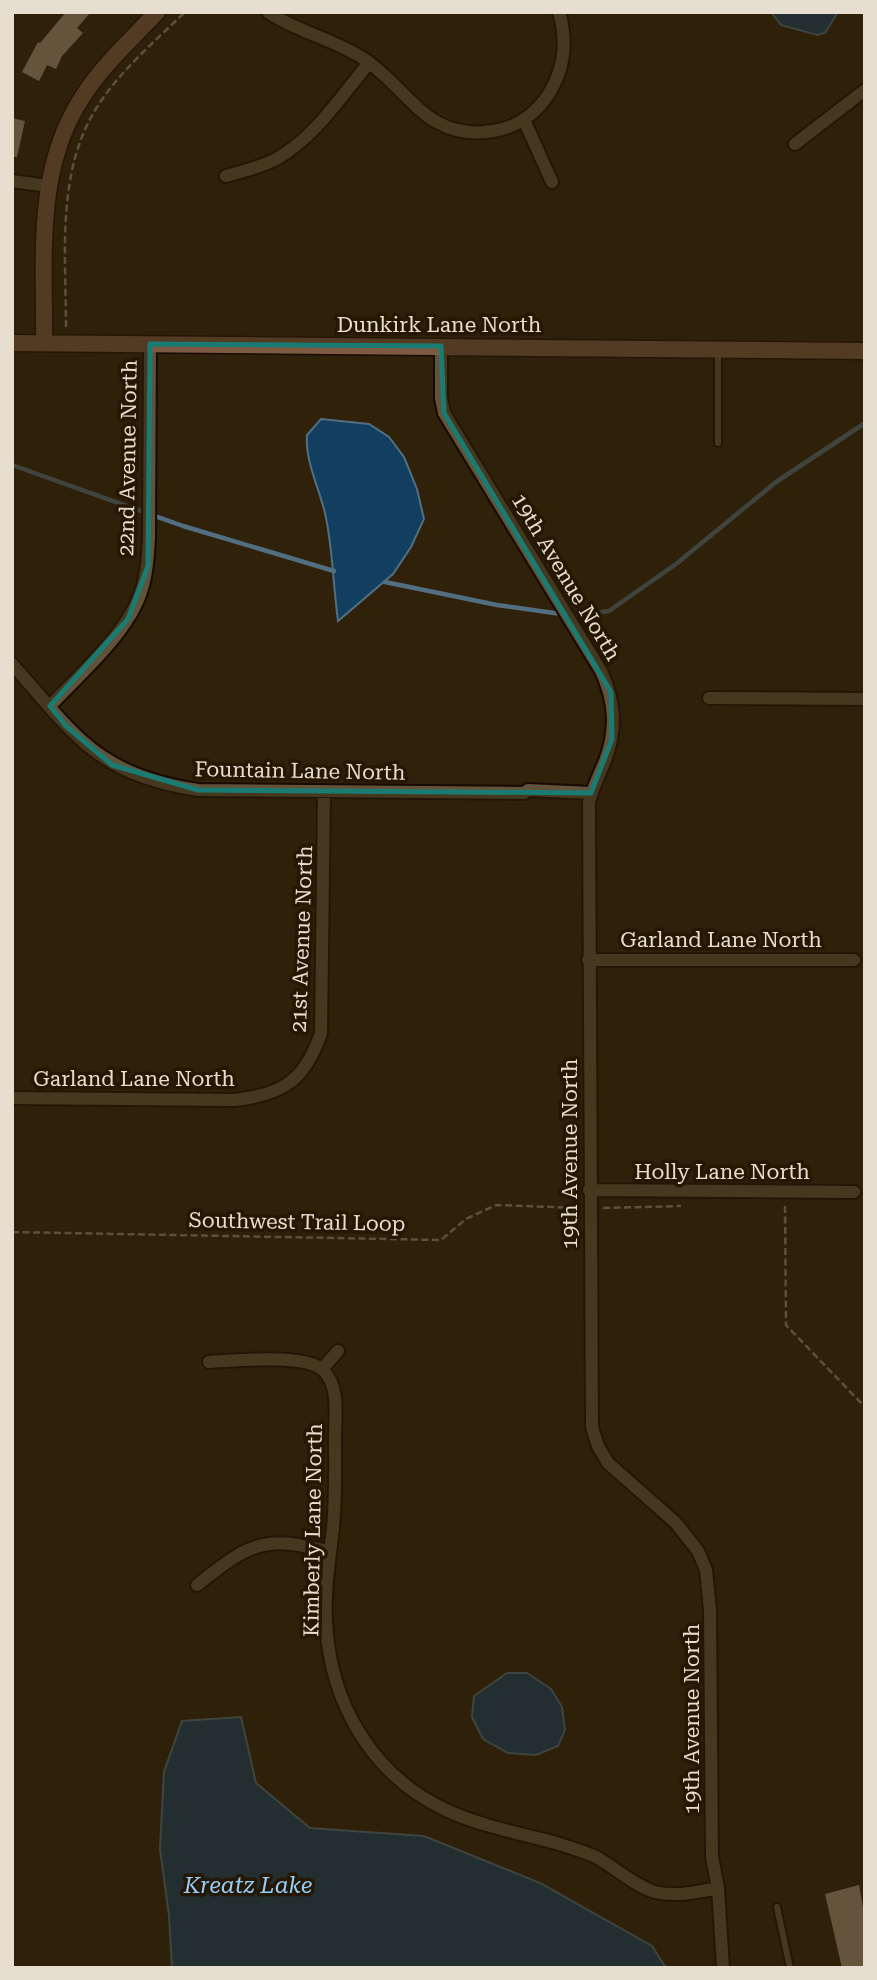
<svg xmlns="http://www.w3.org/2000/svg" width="877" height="1980" viewBox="0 0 877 1980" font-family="'Roboto Serif',serif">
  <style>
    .water { fill: #123f5f; stroke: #526f81; stroke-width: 2 }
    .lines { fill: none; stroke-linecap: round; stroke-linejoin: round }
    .stream { stroke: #526f81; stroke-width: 4.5 }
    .building { fill: #a49279 }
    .lane-casing { stroke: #170a00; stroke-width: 10 }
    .street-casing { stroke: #170a00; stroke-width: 16 }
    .secondary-casing { stroke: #170a00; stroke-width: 19 }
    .path { stroke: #948977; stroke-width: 2.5; stroke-dasharray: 7 3.5; stroke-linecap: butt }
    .lane { stroke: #62523a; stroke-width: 6 }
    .street { stroke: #62523a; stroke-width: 12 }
    .secondary { stroke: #7f5a43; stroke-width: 16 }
    .marked { fill: none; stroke: #1a7b73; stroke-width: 5; stroke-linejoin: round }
    .labels { text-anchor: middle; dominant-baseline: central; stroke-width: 7; stroke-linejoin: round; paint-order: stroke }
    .street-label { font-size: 21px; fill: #e8ded0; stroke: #251702 }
    .water-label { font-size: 23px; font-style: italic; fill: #93ceff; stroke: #251702 }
  </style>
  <rect width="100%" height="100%" fill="#2f210a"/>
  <path class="water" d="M 771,12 L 838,12 L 825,33 L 817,35 L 781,25 Z
    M 321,419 L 369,424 L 389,437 L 404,457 L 417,489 L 424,519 L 411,547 L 393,574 L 338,621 C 333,585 333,549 325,513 C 319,488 305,461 307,435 Z
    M 507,1673 L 527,1673 L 551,1689 L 562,1707 L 565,1730 L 558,1746 L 536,1755 L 508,1753 L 483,1739 L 472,1717 L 474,1696 Z
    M 241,1717 L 256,1783 L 310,1828 L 424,1836 L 540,1883 L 652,1946 L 666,1968 L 172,1968 L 169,1915 L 160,1849 L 164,1772 L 182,1721 Z"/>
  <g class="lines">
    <path class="stream" d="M 12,465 L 183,526 L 334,571
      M 385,582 L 497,605 L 554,613 L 584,615 L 609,611 L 676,564 L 776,482 L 865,423"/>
  </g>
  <path class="building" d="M 66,12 L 91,12 L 77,28 L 83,33 L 62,56 L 56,69 L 47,65 L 39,81 L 22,72 L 38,42 L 40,43 Z
    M 12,118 L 25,121 L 17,157 L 12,157 Z
    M 859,1885 L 865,1919 L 865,1968 L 842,1968 L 825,1894 Z"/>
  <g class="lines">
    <g class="lane-casing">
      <path id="lane" d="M 718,443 L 718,350
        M 777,1907 L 790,1968"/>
    </g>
    <g class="street-casing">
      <path id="street" d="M 268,12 C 297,32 334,39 364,59 C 409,89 427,142 493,131 C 514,128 533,116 546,98 C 564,72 568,43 559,12
        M 524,120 L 552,182
        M 795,144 L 865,90
        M 226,176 C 244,171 262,167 278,158 C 316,136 341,96 369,63
        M 12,181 L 48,186
        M 441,346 L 441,398 L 444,413 L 601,671 C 615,701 617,729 605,761 C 599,775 593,787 589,802 L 592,1427 L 598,1446 L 608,1463 L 676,1523 L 698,1551 L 706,1570 L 710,1610 L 712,1857 L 718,1888 L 723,1968
        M 12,664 C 75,735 97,775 198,790 L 524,793 L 528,790 L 591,793
        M 709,698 L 865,699
        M 50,706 C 80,674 127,634 141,592 C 147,574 148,556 149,538 L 150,344
        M 588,960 L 854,960
        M 12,1098 L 234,1100 C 283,1095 305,1080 321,1033 L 324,791
        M 589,1190 L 854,1192
        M 209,1362 C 235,1361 304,1353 323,1370 C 340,1386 335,1416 335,1436 C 335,1466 336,1497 333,1527 C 330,1558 324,1590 326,1622 C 330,1702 371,1774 444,1809 C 479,1826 519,1833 556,1843 C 569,1847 583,1851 596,1857 C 616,1868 633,1885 655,1892 C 676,1897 699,1892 718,1888
        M 322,1369 L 338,1351
        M 197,1585 C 218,1569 242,1547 269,1544 C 289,1541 310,1548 330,1551"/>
    </g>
    <g class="secondary-casing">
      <path id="secondary" d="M 12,343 L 865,351
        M 44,343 C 45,265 35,176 77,106 C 97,70 129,42 157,12"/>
    </g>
    <path class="path" d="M 66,327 C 66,254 56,172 97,107 C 120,71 154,42 185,12
      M 785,1206 L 786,1325 L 865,1407
      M 603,1208 L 681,1206
      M 12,1232 L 441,1240 L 466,1219 L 496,1205 L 579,1208"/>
    <use href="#lane" class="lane"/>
    <use href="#street" class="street"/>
    <use href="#secondary" class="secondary"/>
  </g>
  <path d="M0 0H877V1980H0ZM 150,344 L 441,346 L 444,413 L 611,692 L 612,739 L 591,793 L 198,790 L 112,765 L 66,726 L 50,706 L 128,619 L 148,566 Z" fill="#2f210a" fill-opacity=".55" fill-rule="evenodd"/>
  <path class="marked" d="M 150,344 L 441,346 L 444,413 L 611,692 L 612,739 L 591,793 L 198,790 L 112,765 L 66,726 L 50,706 L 128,619 L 148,566 Z"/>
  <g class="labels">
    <g class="street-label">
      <text x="439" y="325">Dunkirk Lane North</text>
      <text transform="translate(128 458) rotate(-89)">22nd Avenue North</text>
      <text transform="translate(566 577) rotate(59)">19th Avenue North</text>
      <text transform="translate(300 771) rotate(1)">Fountain Lane North</text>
      <text transform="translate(302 939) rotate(-88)">21st Avenue North</text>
      <text x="721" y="940">Garland Lane North</text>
      <text x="134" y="1079">Garland Lane North</text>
      <text transform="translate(570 1154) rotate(-90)">19th Avenue North</text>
      <text x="722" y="1172">Holly Lane North</text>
      <text transform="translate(297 1222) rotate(1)">Southwest Trail Loop</text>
      <text transform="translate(313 1530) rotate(-89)">Kimberly Lane North</text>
      <text transform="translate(692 1719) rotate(-90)">19th Avenue North</text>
    </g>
    <g class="water-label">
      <text x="248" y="1885">Kreatz Lake</text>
    </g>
  </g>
  <rect width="877" height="1980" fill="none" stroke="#e8ded0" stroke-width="28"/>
</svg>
